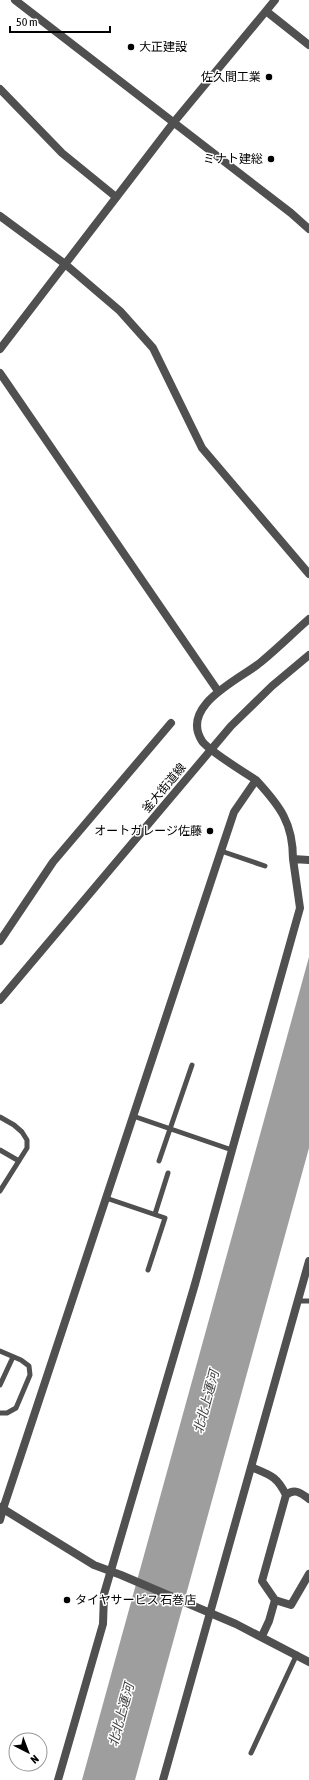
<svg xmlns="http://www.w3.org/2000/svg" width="309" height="1780" viewBox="0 0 309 1780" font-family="'Asap Condensed','Noto Sans JP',sans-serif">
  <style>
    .water { fill: #9e9e9e }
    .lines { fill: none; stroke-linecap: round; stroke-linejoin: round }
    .service { stroke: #505050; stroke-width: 5 }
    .minor { stroke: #505050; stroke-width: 8 }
    .tertiary { stroke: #505050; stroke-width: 8 }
    .poi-dot { fill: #000; stroke: #fff; stroke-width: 1.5 }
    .labels { text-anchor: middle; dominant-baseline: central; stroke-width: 3; stroke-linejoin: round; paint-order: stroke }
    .poi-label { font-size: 12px; fill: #000; stroke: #fff; text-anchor: end }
    .street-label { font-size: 12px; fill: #000; stroke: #fff }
    .water-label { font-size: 13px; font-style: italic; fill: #3f3f3f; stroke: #fff }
  </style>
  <rect width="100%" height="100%" fill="#fff"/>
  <path class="water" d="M 309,957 L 309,1148 L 135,1780 L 82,1780 Z"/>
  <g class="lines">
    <path class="service" d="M 221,851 L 265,866
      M 133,1116 L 232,1150
      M 0,1117 L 14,1125 L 22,1132 L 27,1140 L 27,1148 L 0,1191
      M 0,1150 L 19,1161
      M 159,1161 L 192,1065
      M 106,1198 L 165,1218 L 148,1270
      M 155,1214 L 168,1173
      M 298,1301 L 309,1301
      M 0,1351 L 21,1360 L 29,1366 L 30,1375 L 16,1408 L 7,1413 L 0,1413
      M 0,1385 L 13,1357
      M 251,1753 L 297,1654"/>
    <path class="minor" d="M 15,0 L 291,213 L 309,229
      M 275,0 L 266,11 L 309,45
      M 0,216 L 65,264 L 120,311 L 153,348 L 202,448 L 309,574
      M 0,349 L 174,122 L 266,11
      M 0,373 L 218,691
      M 256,780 C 280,806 293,823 293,859
      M 0,941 L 53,862 L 171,723
      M 251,1467 C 270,1475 277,1476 286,1495
      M 309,1499 C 301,1493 295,1488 286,1495 L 262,1581 L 275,1600 L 291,1605 L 309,1574
      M 3,1509 L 221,851 L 234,812 L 256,780 C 245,773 208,750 202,741 C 179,705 241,679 261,662 C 278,648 293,633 309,619
      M 262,1636 L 269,1621 L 275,1600
      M 58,1780 L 103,1624 L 104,1594 L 195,1284 L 232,1150 L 300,908 L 293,859 L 309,860
      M 163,1780 L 309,1261"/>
    <path class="tertiary" d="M 0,89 L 62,153 L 116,197
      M 0,1000 L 231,726 L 272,686 L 309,655
      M 0,1507 L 94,1565 L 121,1575 L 236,1624 L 309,1662
      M 0,1520 L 3,1509"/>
  </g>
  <g class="poi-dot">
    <circle cx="131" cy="47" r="4"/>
    <circle cx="269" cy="77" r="4"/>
    <circle cx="271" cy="159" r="4"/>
    <circle cx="210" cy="831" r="4"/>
    <circle cx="67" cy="1600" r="4"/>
  </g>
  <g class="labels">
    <g class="poi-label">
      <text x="139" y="47" text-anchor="start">大正建設</text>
      <text x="261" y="77">佐久間工業</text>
      <text x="263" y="159">ミナト建総</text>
      <text x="202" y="831">オートガレージ佐藤</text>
      <text x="75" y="1600" text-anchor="start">タイヤサービス 石巻店</text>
    </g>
    <g class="street-label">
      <text transform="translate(164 788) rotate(-50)">釜大街道線</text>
    </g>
    <g class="water-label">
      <text transform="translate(206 1402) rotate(-75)">北北上運河</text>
      <text transform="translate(121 1715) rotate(-75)">北北上運河</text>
    </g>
  </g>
  <g transform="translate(28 1752) rotate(138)"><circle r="19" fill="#ffffff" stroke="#999999"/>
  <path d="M0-3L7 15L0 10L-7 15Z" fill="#000000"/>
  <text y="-6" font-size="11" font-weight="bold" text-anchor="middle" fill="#000000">N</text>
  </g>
  <path d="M10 26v6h100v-6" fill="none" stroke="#000000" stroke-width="2"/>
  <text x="16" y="26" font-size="12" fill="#000000" stroke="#ffffff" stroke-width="3" paint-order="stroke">50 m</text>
</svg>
